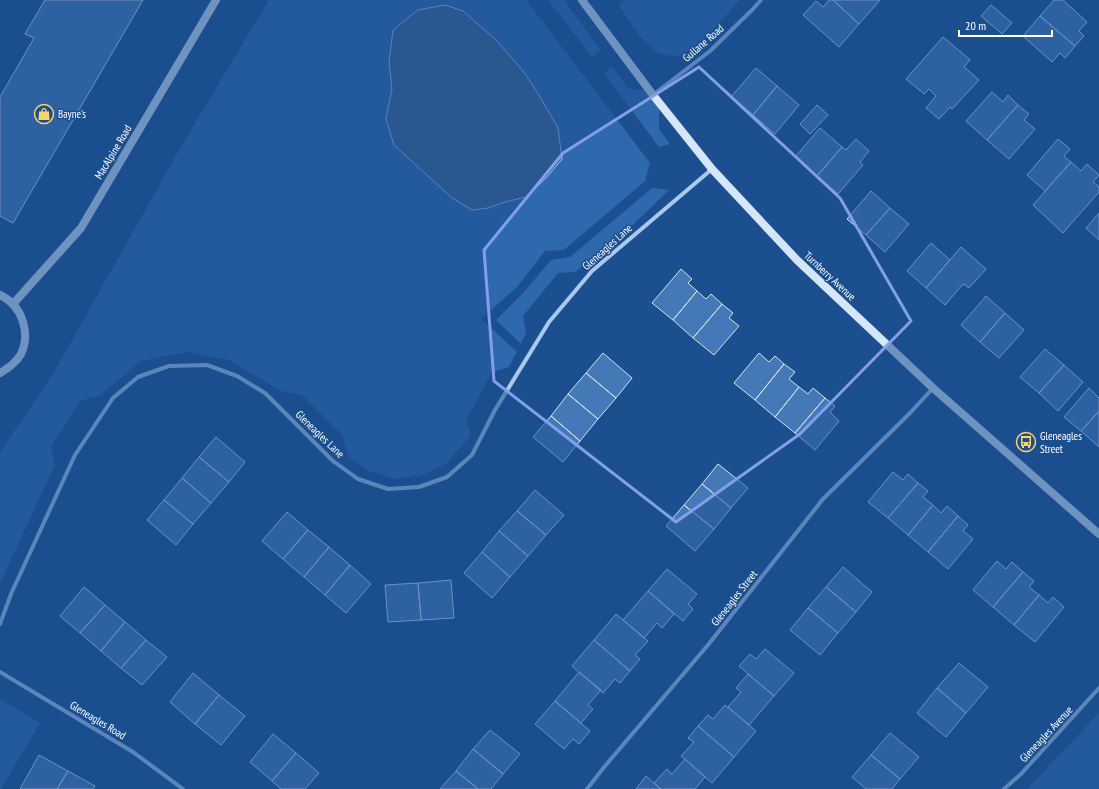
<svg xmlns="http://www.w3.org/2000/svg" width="1099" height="789" viewBox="0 0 1099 789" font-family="'PT Sans Narrow',sans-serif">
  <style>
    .green { fill: #2e69ad }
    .water { fill: #3c6290; stroke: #9cc4f0 }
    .building { fill: #4478b7; stroke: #cfe3fa }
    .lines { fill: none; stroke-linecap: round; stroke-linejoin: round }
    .street { stroke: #a9c9ee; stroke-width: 4 }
    .secondary { stroke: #d6e6fa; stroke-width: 8 }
    .marked { fill: none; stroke: #839eea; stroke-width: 3; stroke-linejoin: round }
    .labels { text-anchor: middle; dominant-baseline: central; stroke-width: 3; stroke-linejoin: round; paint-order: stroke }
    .street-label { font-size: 11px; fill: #fff; stroke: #1b4f8f }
    .poi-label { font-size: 11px; fill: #fff; stroke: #1b4f8f; text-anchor: start }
  </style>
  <rect width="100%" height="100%" fill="#1b4f8f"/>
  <path class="green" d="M 269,0 L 526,0 L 650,163 L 645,181 L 564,250 L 545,251 L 517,287 L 481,319 L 517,352 L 509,367 L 492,372 L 466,421 L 471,435 L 447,463 L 423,475 L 395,479 L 369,471 L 349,457 L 342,435 L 302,395 L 281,391 L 229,360 L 186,352 L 141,361 L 99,396 L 80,401 L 51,447 L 55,465 L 0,583 L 0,452 L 53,374 L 178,152 Z
    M 548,0 L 564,0 L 601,50 L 592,57 Z
    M 624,0 L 740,0 L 710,33 L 695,47 L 677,57 L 658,53 L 641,37 L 619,6 Z
    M 612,67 L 628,88 L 646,91 L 659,108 L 659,129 L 670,144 L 659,147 L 604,73 Z
    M 652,188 L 669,190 L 614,243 L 575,272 L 558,273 L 523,316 L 526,333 L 521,344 L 496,320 L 523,293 L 551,260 L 570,257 Z
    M 0,699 L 40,723 L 1,789 L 0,789 Z
    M 1099,713 L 1099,789 L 1027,789 L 1031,785 Z"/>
  <path class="water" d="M 445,5 L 463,11 L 496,40 L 523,71 L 537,92 L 558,128 L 562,159 L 547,177 L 526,197 L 505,202 L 488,208 L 472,210 L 452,198 L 394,145 L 386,119 L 392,89 L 389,62 L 393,30 L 418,10 Z"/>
  <path class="building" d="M 45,0 L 143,0 L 13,223 L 0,216 L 0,97 L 34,38 L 25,34 Z
    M 829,0 L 833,0 L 859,24 L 839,47 L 803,15 L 816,1 L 823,7 Z
    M 833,0 L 880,0 L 859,24 Z
    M 1054,0 L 1063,0 L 1087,22 L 1079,31 L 1084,36 L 1075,46 L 1040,16 Z
    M 991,5 L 1012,23 L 1002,34 L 981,16 Z
    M 1040,16 L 1075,46 L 1065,58 L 1060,53 L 1052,62 L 1023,36 Z
    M 943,37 L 970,60 L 964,67 L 979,80 L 952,109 L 950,107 L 939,119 L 926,108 L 936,96 L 929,89 L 924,94 L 906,79 Z
    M 756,68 L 777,86 L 753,115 L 731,97 Z
    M 777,86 L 799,105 L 775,134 L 753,115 Z
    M 992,92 L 1003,102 L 1008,95 L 1018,105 L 987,140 L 966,121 Z
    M 817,105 L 828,115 L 810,134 L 800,124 Z
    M 1018,105 L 1029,114 L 1024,120 L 1035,129 L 1009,159 L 987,140 Z
    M 820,128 L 842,147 L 817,176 L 795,157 Z
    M 856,139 L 869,151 L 860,162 L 863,165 L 838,194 L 817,176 L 842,147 L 846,150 Z
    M 1058,139 L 1070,149 L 1064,156 L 1071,162 L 1045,191 L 1027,175 Z
    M 1071,162 L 1081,171 L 1087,164 L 1099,175 L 1093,182 L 1099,187 L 1099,192 L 1063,233 L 1033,205 Z
    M 871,191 L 890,208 L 866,235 L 847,219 Z
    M 890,208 L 909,224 L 885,252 L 866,235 Z
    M 1099,213 L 1099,240 L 1086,228 Z
    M 931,243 L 950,260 L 926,288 L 907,271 Z
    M 961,247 L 986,269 L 969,288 L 963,284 L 945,305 L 926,288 Z
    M 681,269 L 692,279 L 688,283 L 697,291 L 673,320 L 652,303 Z
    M 697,291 L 706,299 L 711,294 L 722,304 L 693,338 L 673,320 Z
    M 986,296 L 1005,313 L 980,342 L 961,325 Z
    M 722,304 L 733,313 L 729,318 L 739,326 L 714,355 L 693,338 Z
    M 1005,313 L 1024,330 L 999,358 L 980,342 Z
    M 1045,349 L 1064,365 L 1039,393 L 1020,377 Z
    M 603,353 L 632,378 L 616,398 L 586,373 Z
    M 759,353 L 769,362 L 775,356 L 784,364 L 755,400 L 734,383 Z
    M 784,364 L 795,372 L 789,379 L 799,387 L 775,417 L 755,400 Z
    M 1064,365 L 1083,382 L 1058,411 L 1039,393 Z
    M 586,373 L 616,398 L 598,419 L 568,394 Z
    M 799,387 L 808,394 L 813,388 L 825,398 L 795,433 L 775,417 Z
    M 1089,388 L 1099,398 L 1099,411 L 1081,431 L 1064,417 Z
    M 568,394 L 598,419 L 580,441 L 551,416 Z
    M 825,398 L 835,406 L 830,412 L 839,421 L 815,450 L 795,433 Z
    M 1099,411 L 1099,447 L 1081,431 Z
    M 551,416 L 580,441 L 563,462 L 533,437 Z
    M 216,437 L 245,462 L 229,482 L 199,457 Z
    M 199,457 L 229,482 L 211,503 L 182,478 Z
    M 718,464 L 748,488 L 731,508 L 702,484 Z
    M 893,472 L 903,480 L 908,474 L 918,483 L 888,518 L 868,502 Z
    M 182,478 L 211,503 L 193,524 L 164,500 Z
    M 918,483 L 928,491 L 923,497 L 933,505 L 908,535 L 888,518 Z
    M 702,484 L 731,508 L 714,529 L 684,505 Z
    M 535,490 L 564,515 L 546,535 L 517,511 Z
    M 164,500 L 193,524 L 176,545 L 147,520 Z
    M 684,505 L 714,529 L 695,551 L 666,526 Z
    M 933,505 L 941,513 L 947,506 L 958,516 L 928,552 L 908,535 Z
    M 517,511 L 546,535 L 528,556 L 499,531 Z
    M 287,512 L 308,530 L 283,559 L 262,541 Z
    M 958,516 L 968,525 L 963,531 L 973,539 L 948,569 L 928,552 Z
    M 308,530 L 329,547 L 304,577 L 283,559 Z
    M 499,531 L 528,556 L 510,577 L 482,552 Z
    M 329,547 L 350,565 L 325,595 L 304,577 Z
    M 482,552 L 510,577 L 492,598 L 464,573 Z
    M 997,561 L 1006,569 L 1012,562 L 1023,572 L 993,607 L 973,590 Z
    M 350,565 L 371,584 L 346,613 L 325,595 Z
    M 843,567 L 872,592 L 856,612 L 826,587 Z
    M 667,569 L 697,594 L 688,604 L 693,609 L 683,621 L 648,591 Z
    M 1023,572 L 1034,581 L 1029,587 L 1039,595 L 1014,625 L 993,607 Z
    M 451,580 L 454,618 L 421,620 L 418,583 Z
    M 418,583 L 421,620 L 388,622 L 385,585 Z
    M 84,587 L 105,605 L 80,633 L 60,616 Z
    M 826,587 L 856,612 L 838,633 L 808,608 Z
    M 648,591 L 674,614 L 662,628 L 657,623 L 644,638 L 623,620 Z
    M 1039,595 L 1048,603 L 1053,597 L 1064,607 L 1035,642 L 1014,625 Z
    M 105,605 L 125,622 L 101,651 L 80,633 Z
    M 808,608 L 838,633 L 820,655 L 790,630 Z
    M 616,614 L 648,641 L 635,655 L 640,659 L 630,671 L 594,640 Z
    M 125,622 L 146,640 L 121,668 L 101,651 Z
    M 146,640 L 167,657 L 142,685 L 121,668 Z
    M 594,640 L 630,671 L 620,683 L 615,679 L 603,693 L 572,666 Z
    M 765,649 L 794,673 L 774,696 L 739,666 L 750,654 L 756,659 Z
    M 959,663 L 988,687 L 966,713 L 937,688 Z
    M 579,672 L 601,690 L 588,705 L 593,709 L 581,723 L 555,701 Z
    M 193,673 L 219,695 L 195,724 L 170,702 Z
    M 748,674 L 774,696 L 749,725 L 728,707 L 741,692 L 736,688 Z
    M 937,688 L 966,713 L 946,737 L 917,713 Z
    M 219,695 L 245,716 L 221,745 L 195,724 Z
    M 555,701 L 590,731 L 579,744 L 573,739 L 564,749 L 535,724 Z
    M 725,705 L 756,731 L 734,757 L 698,726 L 708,715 L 713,719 Z
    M 698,726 L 734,757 L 712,783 L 681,756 L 694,742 L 688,738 Z
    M 490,730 L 520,754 L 503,774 L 473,749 Z
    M 890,733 L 919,757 L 900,779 L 871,755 Z
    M 273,734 L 296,753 L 272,781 L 250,762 Z
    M 473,749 L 503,774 L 491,789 L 478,789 L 456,771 Z
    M 296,753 L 319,773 L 305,789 L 281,789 L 272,781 Z
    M 39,755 L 68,771 L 57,789 L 20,789 Z
    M 871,755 L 900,779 L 892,789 L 866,789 L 852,777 Z
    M 685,759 L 705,777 L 695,789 L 661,789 L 654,783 L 667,769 L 672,774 Z
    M 68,771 L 95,786 L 93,789 L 57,789 Z
    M 456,771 L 476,787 L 478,789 L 440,789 Z
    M 646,776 L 654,783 L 661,789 L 636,789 Z"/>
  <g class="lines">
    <path class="street" d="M 653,95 L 710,51 L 752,10 L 761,0
      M 0,624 L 11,594 L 75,455 L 113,398 L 138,377 L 169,366 L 207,365 L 237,376 L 265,393 L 333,461 L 358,479 L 388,489 L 419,487 L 447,477 L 472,455 L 495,410 L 549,322 L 592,271 L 712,169
      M 0,672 L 133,752 L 183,789
      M 587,789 L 605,766 L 708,645 L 823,499 L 910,413 L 933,388
      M 1004,789 L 1021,774 L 1099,688"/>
    <path class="secondary" d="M 582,0 L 653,95 L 712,169 L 797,260 L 933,388 L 1099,534
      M 0,295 C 22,305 31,333 21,354 C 16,363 8,368 0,373
      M 13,304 L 81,228 L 216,0"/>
  </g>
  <path d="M0 0H1099V789H0ZM 699,67 L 840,198 L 911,321 L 800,434 L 676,522 L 494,381 L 484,250 L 563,153 Z" fill="#1b4f8f" fill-opacity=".55" fill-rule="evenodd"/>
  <path class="marked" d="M 699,67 L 840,198 L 911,321 L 800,434 L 676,522 L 494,381 L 484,250 L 563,153 Z"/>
  <defs>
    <g id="shop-ring" transform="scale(1)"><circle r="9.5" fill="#1b4f8f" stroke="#ffd166" stroke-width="1.5"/><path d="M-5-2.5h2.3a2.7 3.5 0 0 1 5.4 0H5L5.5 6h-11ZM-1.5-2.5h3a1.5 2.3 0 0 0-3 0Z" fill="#ffd166"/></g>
    <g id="bus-ring" transform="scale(1)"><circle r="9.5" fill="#1b4f8f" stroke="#ffd166" stroke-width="1.5"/><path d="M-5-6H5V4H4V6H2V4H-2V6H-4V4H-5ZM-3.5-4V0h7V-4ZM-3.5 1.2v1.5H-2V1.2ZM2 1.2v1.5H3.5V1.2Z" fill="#ffd166"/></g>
  </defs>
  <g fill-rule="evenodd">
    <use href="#shop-ring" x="44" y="114"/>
    <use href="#bus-ring" x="1026" y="442"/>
  </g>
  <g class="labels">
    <g class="street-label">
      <text transform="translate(703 43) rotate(-41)">Gullane Road</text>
      <text transform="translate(113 152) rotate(-59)">MacAlpine Road</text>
      <text transform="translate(607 247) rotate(-42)">Gleneagles Lane</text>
      <text transform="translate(830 276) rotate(43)">Turnberry Avenue</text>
      <text transform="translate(320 434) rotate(44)">Gleneagles Lane</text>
      <text transform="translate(734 598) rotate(-52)">Gleneagles Street</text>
      <text transform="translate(98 720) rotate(31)">Gleneagles Road</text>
      <text transform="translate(1046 734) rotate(-47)">Gleneagles Avenue</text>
    </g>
    <g class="poi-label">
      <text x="58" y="114">Bayne's</text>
      <text x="1040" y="436">Gleneagles<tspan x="1040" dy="13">Street</tspan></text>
    </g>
  </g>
  <path d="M959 30v6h93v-6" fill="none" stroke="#ffffff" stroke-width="2"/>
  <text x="965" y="30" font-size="12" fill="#ffffff" stroke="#1b4f8f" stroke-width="3" paint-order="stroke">20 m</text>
</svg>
